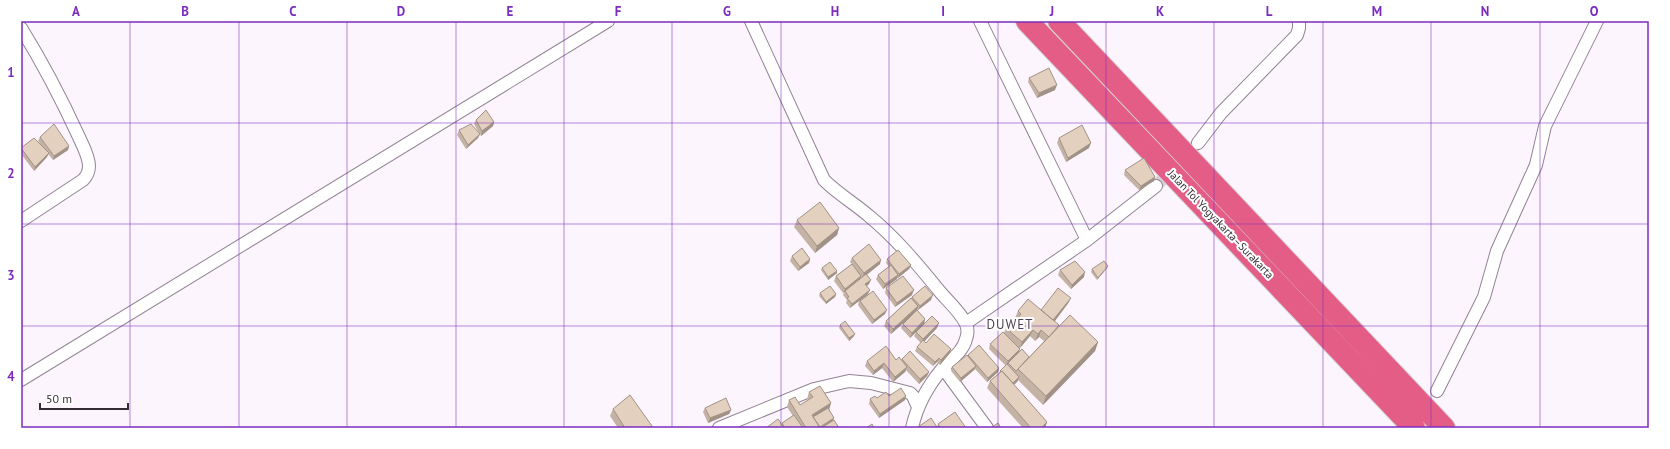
<svg xmlns="http://www.w3.org/2000/svg" width="1670" height="449" viewBox="0 0 1670 449" font-family="'PT Sans',sans-serif">
  <style>
    .lines { fill: none; stroke-linecap: round; stroke-linejoin: round }
    .street-tunnel { stroke: #d4cdd5; stroke-width: 12; stroke-dasharray: 12 6; stroke-linecap: butt }
    .street-casing { stroke: #928394; stroke-width: 14 }
    .highway-casing { stroke: #d6d5d6; stroke-width: 24 }
    .street { stroke: #fff; stroke-width: 12 }
    .highway { stroke: #e35d87; stroke-width: 22 }
    .wall { fill: #c4b3a4; fill-rule: evenodd }
    .shaded-wall { fill: #a09286 }
    .building { fill: #e4d0bf; stroke: #a09286 }
    .grid { fill: none; stroke: #7b2cbf; stroke-width: 1; stroke-opacity: 0.55 }
    .labels { text-anchor: middle; dominant-baseline: central; stroke-width: 4; stroke-linejoin: round; paint-order: stroke }
    .street-label { font-size: 11px; fill: #332d34; stroke: #fff }
    .quarter-label { font-size: 13px; letter-spacing: 1px; fill: #4c3e4e; stroke: #fff }
    .neatline { fill: none; stroke: #7b2cbf; stroke-width: 1.5 }
    .grid-label { font-size: 13px; text-anchor: middle; font-weight: bold; fill: #7b2cbf }
  </style>
  <rect width="100%" height="100%" fill="#fcf5fd"/>
  <g class="lines">
    <path class="street-tunnel" d="M 1156,186 L 1198,143"/>
    <g class="street-casing">
      <path id="street" d="M 751,21 L 824,180 C 838,194 854,203 869,216 C 896,238 919,266 941,293 C 949,302 961,313 966,324 C 968,329 968,334 966,339 C 963,352 950,360 942,369 C 927,387 917,405 912,428
        M 980,21 L 1087,240
        M 21,28 C 42,62 61,98 78,135 C 82,144 89,156 89,166 C 89,172 87,176 83,180 L 21,221
        M 1198,143 L 1221,113 L 1297,35 L 1299,28 L 1299,21
        M 966,323 L 1087,240 L 1156,186
        M 943,368 L 987,428
        M 21,380 L 608,21
        M 1437,391 L 1484,297 L 1497,251 L 1536,165 L 1545,126 L 1597,21
        M 719,428 L 814,389 L 849,381 L 871,383 L 910,393 L 913,396 L 918,407"/>
    </g>
    <g class="highway-casing">
      <path id="highway" d="M 1027,21 L 1414,428
        M 1059,21 L 1444,428"/>
    </g>
    <use href="#street" class="street"/>
    <use href="#highway" class="highway"/>
  </g>
  <path class="wall" d="M 1029,78 L 1055,90 L 1037,98 L 1028,82 Z
    M 476,120 L 494,122 L 493,126 L 481,136 L 480,134 L 478,138 L 466,149 L 457,135 L 459,130 L 479,133 L 474,124 Z
    M 40,137 L 69,146 L 68,150 L 53,160 L 48,154 L 47,157 L 34,171 L 21,154 L 21,148 L 40,143 L 38,141 Z
    M 1059,138 L 1089,148 L 1066,162 L 1057,143 Z
    M 1125,170 L 1155,177 L 1154,181 L 1139,190 L 1124,175 Z
    M 797,220 L 839,228 L 837,235 L 815,253 L 794,227 Z
    M 792,256 L 810,259 L 809,263 L 798,271 L 790,261 Z
    M 852,258 L 880,264 L 867,275 L 869,284 L 867,286 L 868,294 L 885,314 L 872,324 L 858,305 L 859,301 L 850,308 L 846,303 L 847,300 L 843,295 L 844,292 L 843,293 L 834,281 L 836,276 L 852,264 L 850,262 Z
    M 887,259 L 911,265 L 909,269 L 898,278 L 897,278 L 897,279 L 883,289 L 876,279 L 878,275 L 889,267 L 886,263 Z
    M 1108,266 L 1107,268 L 1097,280 L 1091,272 L 1092,269 Z
    M 822,268 L 837,271 L 837,273 L 828,280 L 821,270 Z
    M 1060,270 L 1084,277 L 1071,289 L 1058,275 Z
    M 886,288 L 912,295 L 895,307 L 885,293 Z
    M 820,293 L 836,294 L 835,297 L 826,304 L 819,296 Z
    M 912,297 L 931,300 L 918,310 L 917,309 L 917,311 L 925,319 L 924,324 L 910,338 L 901,328 L 903,324 L 910,317 L 891,334 L 884,326 L 886,321 L 911,298 Z
    M 1069,302 L 1054,322 L 1059,325 L 1058,328 L 1098,342 L 1095,351 L 1043,405 L 1018,380 L 1017,382 L 1014,385 L 1047,422 L 1045,428 L 1023,428 L 987,388 L 990,381 L 999,373 L 1000,371 L 1006,366 L 989,349 L 990,344 L 1004,333 L 1006,328 L 1014,323 L 1017,319 L 1015,318 L 1018,311 L 1041,310 ZM 1030,336 L 1035,341 L 1039,337 L 1044,341 L 1029,357 L 1019,352 L 1020,348 Z
    M 840,325 L 854,336 L 849,341 L 839,328 Z
    M 937,328 L 924,341 L 926,343 L 950,353 L 940,365 L 937,362 L 933,366 L 915,351 L 917,347 L 921,343 L 914,336 L 916,332 Z
    M 968,355 L 999,368 L 998,372 L 987,382 L 975,369 L 974,370 L 960,382 L 951,371 L 952,367 L 968,356 Z
    M 902,359 L 929,372 L 927,376 L 919,384 L 906,370 L 905,372 L 893,382 L 882,368 L 873,375 L 865,366 L 867,361 L 901,360 Z
    M 809,392 L 831,403 L 829,409 L 833,421 L 839,428 L 766,428 L 782,424 L 782,423 L 793,416 L 787,407 L 789,400 L 800,405 L 808,400 L 807,399 Z
    M 889,396 L 905,400 L 879,418 L 869,404 L 870,399 Z
    M 705,408 L 731,410 L 729,414 L 708,423 L 703,412 Z
    M 613,409 L 652,426 L 651,428 L 618,428 L 610,416 Z
    M 938,424 L 966,428 L 917,428 L 918,427 L 937,427 Z"/>
  <path class="shaded-wall" d="M 1057,85 L 1055,90 L 1037,98 L 1039,93 Z
    M 494,122 L 493,126 L 481,136 L 482,131 Z
    M 480,134 L 478,138 L 466,149 L 468,145 Z
    M 1091,143 L 1089,148 L 1066,162 L 1068,158 Z
    M 69,146 L 68,150 L 53,160 L 54,156 Z
    M 49,153 L 47,157 L 34,171 L 35,167 Z
    M 1155,177 L 1154,181 L 1139,190 L 1141,186 Z
    M 839,228 L 837,235 L 815,253 L 817,246 Z
    M 810,259 L 809,263 L 798,271 L 800,267 Z
    M 881,260 L 880,264 L 862,278 L 864,273 Z
    M 911,265 L 909,269 L 898,278 L 899,274 Z
    M 1108,266 L 1107,268 L 1097,280 L 1098,278 Z
    M 837,271 L 837,273 L 828,280 L 828,277 Z
    M 1085,272 L 1084,277 L 1071,289 L 1072,285 Z
    M 898,275 L 897,279 L 883,289 L 885,284 Z
    M 861,276 L 860,281 L 845,291 L 843,293 L 845,289 Z
    M 871,280 L 869,284 L 864,288 L 865,284 Z
    M 870,290 L 868,294 L 850,308 L 852,304 Z
    M 914,290 L 912,295 L 895,307 L 897,303 Z
    M 836,294 L 835,297 L 826,304 L 826,302 Z
    M 933,295 L 931,300 L 918,310 L 920,306 Z
    M 1071,298 L 1069,302 L 1052,325 L 1053,320 Z
    M 918,306 L 917,311 L 891,334 L 893,329 Z
    M 887,310 L 885,314 L 872,324 L 874,320 Z
    M 925,319 L 924,324 L 910,338 L 912,333 Z
    M 939,323 L 937,328 L 922,344 L 923,339 Z
    M 1033,330 L 1030,336 L 1020,348 L 1022,342 Z
    M 1041,330 L 1039,337 L 1035,341 L 1038,334 Z
    M 855,334 L 854,336 L 849,341 L 849,338 Z
    M 1098,342 L 1095,351 L 1043,405 L 1046,396 Z
    M 951,349 L 950,353 L 940,365 L 941,360 Z
    M 1020,349 L 1018,353 L 1006,366 L 1008,361 Z
    M 939,358 L 937,362 L 933,366 L 935,362 Z
    M 884,363 L 882,368 L 873,375 L 874,371 Z
    M 976,366 L 974,370 L 960,382 L 961,378 Z
    M 907,367 L 905,372 L 893,382 L 895,377 Z
    M 999,368 L 998,372 L 987,382 L 988,378 Z
    M 929,372 L 927,376 L 919,384 L 920,379 Z
    M 1019,377 L 1017,382 L 1010,388 L 1012,384 Z
    M 906,396 L 905,400 L 879,418 L 880,414 Z
    M 831,403 L 829,410 L 814,418 L 812,415 Z
    M 731,410 L 729,414 L 708,423 L 710,418 Z
    M 834,418 L 833,422 L 824,428 L 820,428 Z
    M 1047,422 L 1045,428 L 1041,428 Z"/>
  <path class="building" d="M 1049,68 L 1057,85 L 1039,93 L 1029,78 Z
    M 486,110 L 494,122 L 482,131 L 476,120 Z
    M 54,124 L 69,146 L 54,156 L 40,137 Z
    M 471,124 L 480,134 L 468,145 L 459,130 Z
    M 1082,125 L 1091,143 L 1068,158 L 1059,138 Z
    M 34,138 L 49,153 L 35,167 L 21,148 Z
    M 1144,158 L 1155,177 L 1141,186 L 1125,170 Z
    M 820,202 L 839,228 L 817,246 L 797,220 Z
    M 869,244 L 881,260 L 864,273 L 852,258 Z
    M 802,248 L 810,259 L 800,267 L 792,256 Z
    M 898,250 L 911,265 L 899,274 L 887,259 Z
    M 1075,261 L 1085,272 L 1072,285 L 1060,270 Z
    M 1104,261 L 1108,266 L 1098,278 L 1092,269 Z
    M 830,262 L 837,271 L 828,277 L 822,268 Z
    M 852,264 L 861,276 L 845,289 L 836,276 Z
    M 891,265 L 898,275 L 885,284 L 878,275 Z
    M 866,274 L 871,280 L 865,284 L 870,290 L 852,304 L 847,298 L 849,297 L 845,291 Z
    M 903,276 L 914,290 L 897,303 L 886,288 Z
    M 830,286 L 836,294 L 826,302 L 820,293 Z
    M 925,286 L 933,295 L 920,306 L 912,297 Z
    M 1058,288 L 1071,298 L 1053,320 L 1041,310 Z
    M 873,291 L 887,310 L 874,320 L 860,301 Z
    M 911,298 L 918,306 L 893,329 L 886,321 Z
    M 1028,299 L 1059,325 L 1049,337 L 1041,330 L 1038,334 L 1033,330 L 1022,342 L 1006,328 L 1012,321 L 1014,323 L 1021,314 L 1018,311 Z
    M 917,310 L 925,319 L 912,333 L 903,324 Z
    M 1070,315 L 1098,342 L 1046,396 L 1018,369 Z
    M 932,316 L 939,323 L 923,339 L 916,332 Z
    M 845,321 L 855,334 L 849,338 L 840,325 Z
    M 1003,332 L 1020,349 L 1008,361 L 990,344 Z
    M 934,334 L 951,349 L 941,360 L 939,358 L 935,362 L 917,347 L 923,340 L 926,343 Z
    M 979,345 L 999,368 L 988,378 L 968,355 Z
    M 886,346 L 896,360 L 899,357 L 907,367 L 895,377 L 884,363 L 874,371 L 867,361 Z
    M 1022,349 L 1029,357 L 1018,369 L 1016,371 L 1008,363 Z
    M 910,351 L 929,372 L 920,379 L 902,359 Z
    M 967,355 L 976,366 L 961,378 L 952,367 Z
    M 1007,364 L 1019,377 L 1013,383 L 1002,371 L 1001,372 L 1000,371 Z
    M 1002,371 L 1047,422 L 1041,428 L 1031,428 L 990,381 Z
    M 820,386 L 831,403 L 812,415 L 820,428 L 806,428 L 789,400 L 795,397 L 800,405 L 813,397 L 809,392 Z
    M 901,388 L 906,396 L 880,414 L 870,399 L 875,396 L 877,398 L 886,392 L 889,396 Z
    M 630,395 L 652,426 L 649,428 L 625,428 L 613,409 Z
    M 726,398 L 731,410 L 710,418 L 705,408 Z
    M 828,408 L 834,418 L 820,427 L 813,417 Z
    M 955,412 L 966,428 L 941,428 L 938,424 Z
    M 794,415 L 803,428 L 785,428 L 782,423 Z
    M 931,418 L 937,427 L 936,428 L 918,428 L 918,427 Z
    M 778,419 L 784,428 L 766,428 Z
    M 834,420 L 839,428 L 821,428 Z
    M 998,423 L 1001,428 L 993,428 L 992,427 Z
    M 872,424 L 874,428 L 866,428 Z"/>
  <path class="grid" d="M 130,21 L 130,428M 239,21 L 239,428M 347,21 L 347,428M 456,21 L 456,428M 564,21 L 564,428M 672,21 L 672,428M 781,21 L 781,428M 889,21 L 889,428M 998,21 L 998,428M 1106,21 L 1106,428M 1214,21 L 1214,428M 1323,21 L 1323,428M 1431,21 L 1431,428M 1540,21 L 1540,428M 21,123 L 1649,123M 21,224 L 1649,224M 21,326 L 1649,326"/>
  <g class="labels">
    <g class="street-label">
      <text transform="translate(1221 224) rotate(46)">Jalan Tol Yogyakarta–Surakarta</text>
    </g>
    <g class="quarter-label">
      <text x="1010" y="324">DUWET</text>
    </g>
  </g>
  <rect width="1670" height="449" fill="none" stroke="#ffffff" stroke-width="44"/>
  <path d="M40 403v6h88v-6" fill="none" stroke="#332d34" stroke-width="2"/>
  <text x="46" y="403" font-size="12" fill="#332d34" stroke="#ffffff" stroke-width="3" paint-order="stroke">50 m</text>
  <rect x="22" y="22" width="1626" height="405" class="neatline"/>
  <g class="grid-label">
    <text x="76" y="16">A</text>
    <text x="185" y="16">B</text>
    <text x="293" y="16">C</text>
    <text x="401" y="16">D</text>
    <text x="510" y="16">E</text>
    <text x="618" y="16">F</text>
    <text x="727" y="16">G</text>
    <text x="835" y="16">H</text>
    <text x="943" y="16">I</text>
    <text x="1052" y="16">J</text>
    <text x="1160" y="16">K</text>
    <text x="1269" y="16">L</text>
    <text x="1377" y="16">M</text>
    <text x="1485" y="16">N</text>
    <text x="1594" y="16">O</text>
    <text x="11" y="77">1</text>
    <text x="11" y="178">2</text>
    <text x="11" y="280">3</text>
    <text x="11" y="381">4</text>
  </g>
</svg>
